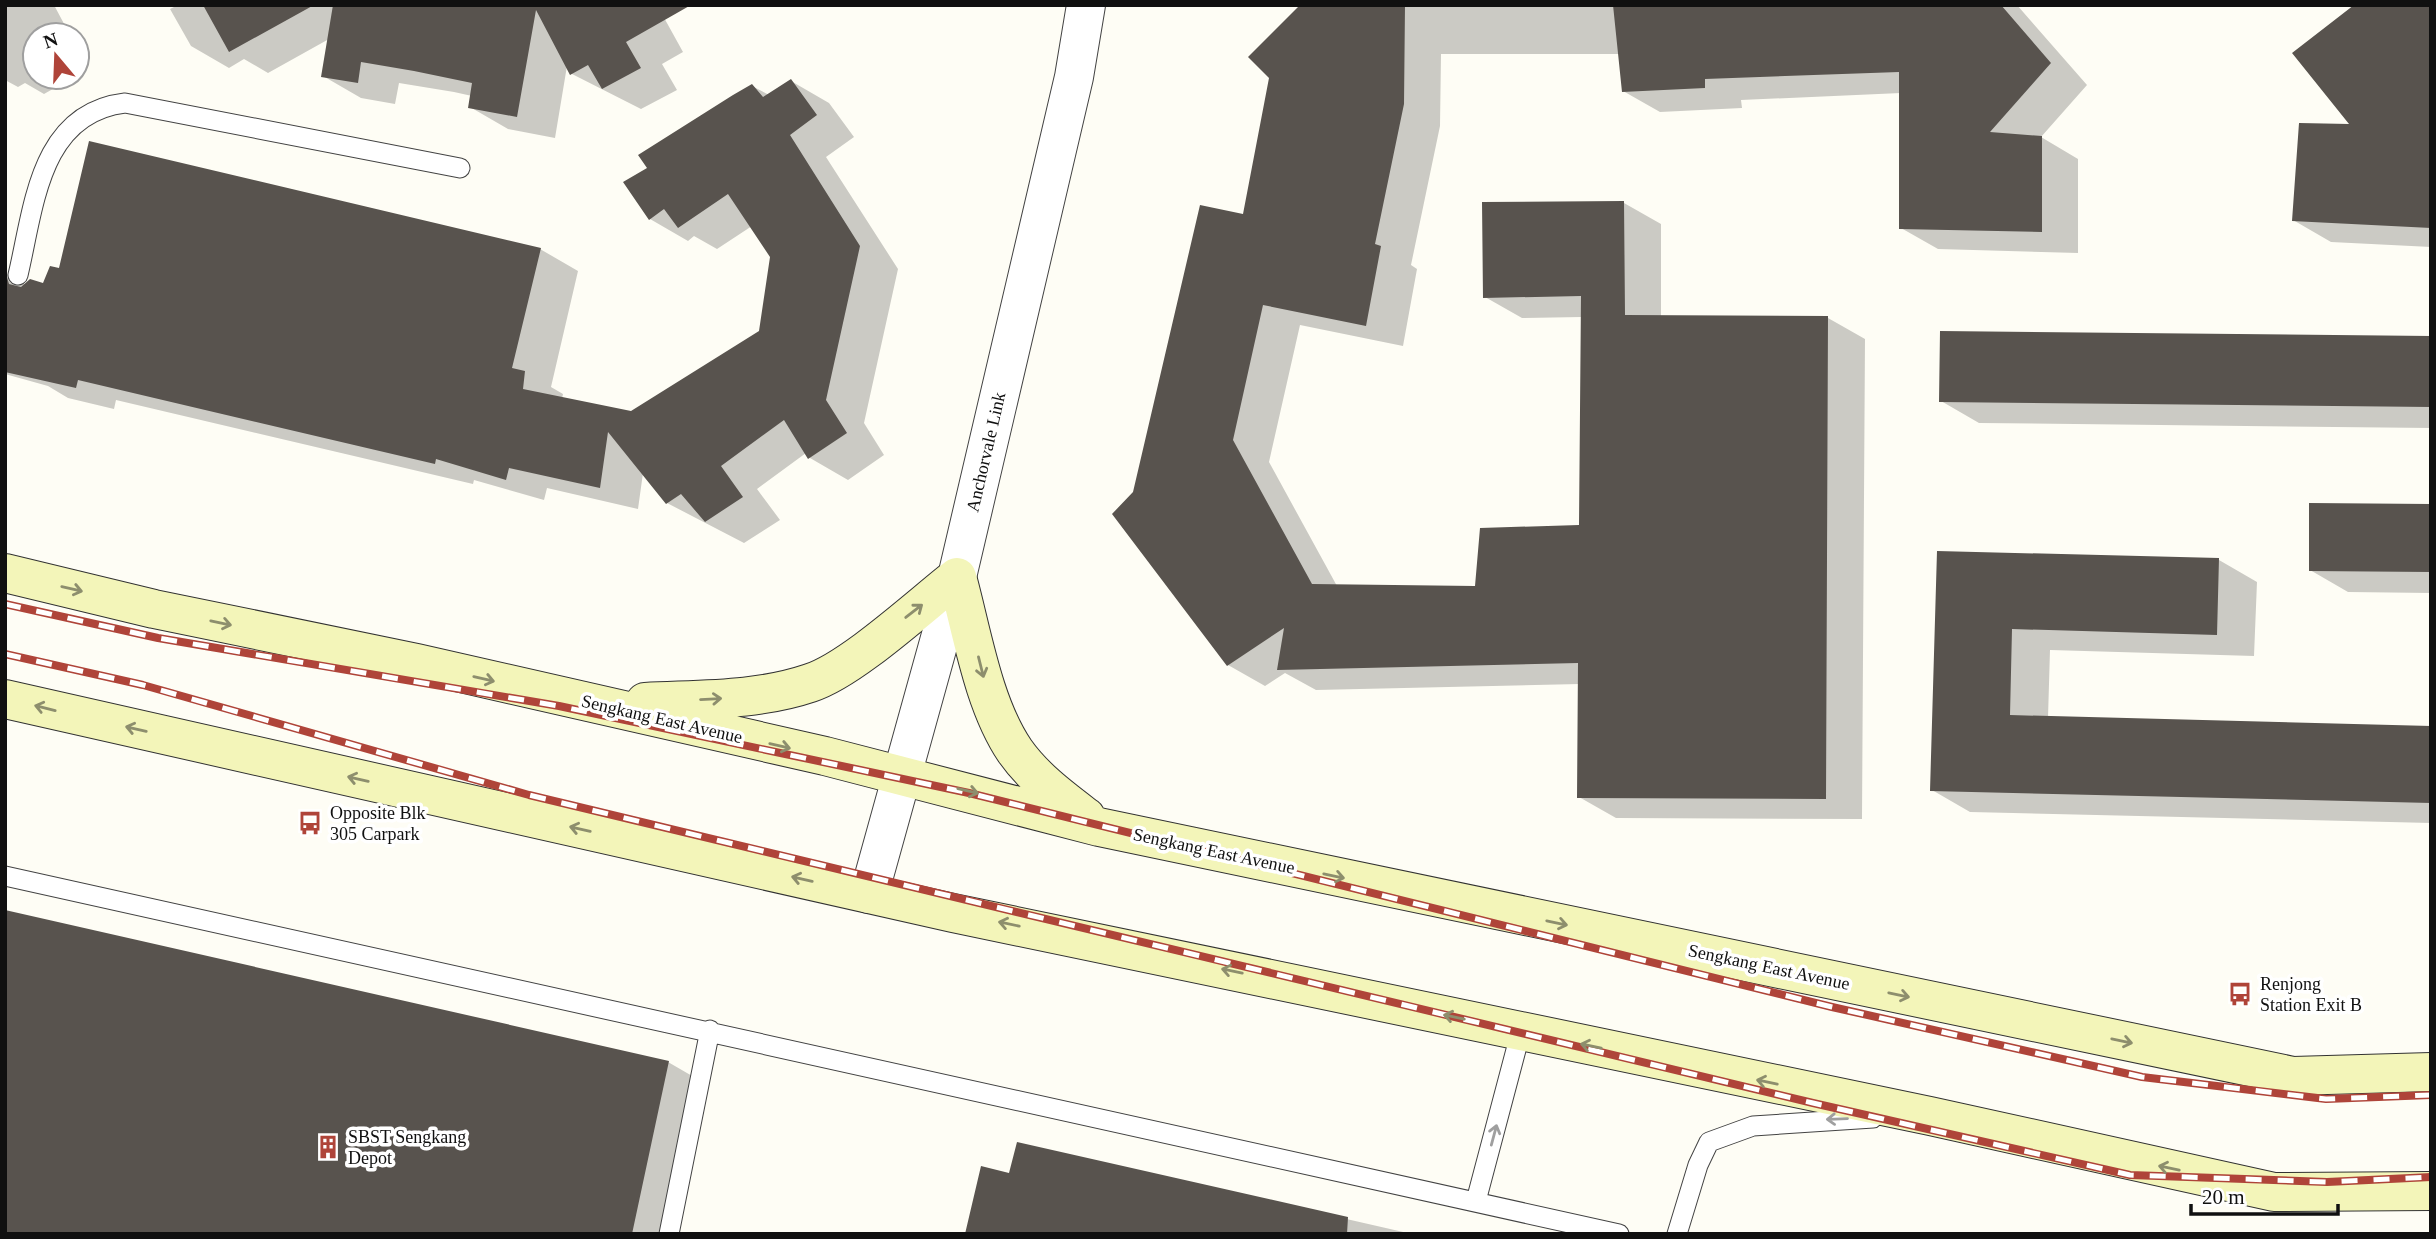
<svg xmlns="http://www.w3.org/2000/svg" width="2436" height="1239" viewBox="0 0 2436 1239" font-family="Georgia,serif">
  <style>
    .shadow { fill: #0003 }
    .building { fill: #58534e }
    .lines { fill: none; stroke-linecap: round; stroke-linejoin: round }
    .lane-casing { stroke: #434343; stroke-width: 21 }
    .street-casing { stroke: #434343; stroke-width: 40 }
    .secondary-casing { stroke: #323232; stroke-width: 40 }
    .lane { stroke: #fff; stroke-width: 19 }
    .street { stroke: #fff; stroke-width: 38 }
    .secondary { stroke: #f3f5b9; stroke-width: 38 }
    .rail-casing { stroke: #af4439; stroke-width: 8 }
    .rail { stroke: #fff; stroke-width: 5; stroke-dasharray: 16; stroke-linecap: butt }
    .oneway { stroke: #8d8e6d }
    .oneway2 { stroke: #9f9f9f }
    .labels { text-anchor: middle; dominant-baseline: central; stroke-width: 7; stroke-linejoin: round; paint-order: stroke }
    .street-label { font-size: 18px; fill: #101010; stroke: #fff }
    .poi-label { font-size: 18px; fill: #101010; stroke: #fff; text-anchor: start }
  </style>
  <rect width="100%" height="100%" fill="#fefdf5"/>
  <path class="shadow" d="M 5,5 L 54,5 L 70,35 L 35,35 L 35,77 L 74,77 L 44,94 L 25,83 L 18,87 L 5,80 Z
    M 178,5 L 657,5 L 683,52 L 662,64 L 677,90 L 641,109 L 572,74 L 567,66 L 555,138 L 508,129 L 470,107 L 472,96 L 454,92 L 399,83 L 395,104 L 361,98 L 323,76 L 329,39 L 268,73 L 244,59 L 229,68 L 191,46 L 170,9 Z
    M 1303,5 L 2017,5 L 2087,85 L 2041,137 L 2078,159 L 2078,253 L 1938,249 L 1901,228 L 1901,93 L 1741,100 L 1742,108 L 1660,112 L 1623,91 L 1620,54 L 1441,54 L 1440,126 L 1411,265 L 1417,269 L 1403,346 L 1300,325 L 1269,462 L 1337,586 L 1477,588 L 1581,526 L 1582,317 L 1522,318 L 1485,297 L 1624,203 L 1661,224 L 1661,317 L 1828,318 L 1865,339 L 1862,819 L 1616,818 L 1579,797 L 1580,684 L 1316,690 L 1285,673 L 1265,686 L 1228,665 L 1115,515 L 1135,493 L 1244,216 Z
    M 2431,5 L 2431,247 L 2331,242 L 2293,220 Z
    M 791,81 L 829,103 L 854,137 L 826,157 L 898,269 L 864,423 L 884,455 L 848,480 L 810,458 L 806,453 L 757,489 L 780,520 L 744,543 L 667,503 L 643,473 L 638,509 L 547,488 L 544,500 L 474,480 L 473,484 L 116,400 L 114,409 L 68,398 L 48,386 L 5,374 L 5,273 L 26,285 L 44,285 L 60,270 L 540,249 L 578,271 L 551,387 L 563,394 L 562,399 L 631,413 L 761,332 L 772,257 L 752,226 L 717,249 L 694,236 L 688,241 L 650,219 L 649,169 L 752,86 L 769,95 Z
    M 2431,337 L 2431,428 L 1979,423 L 1941,401 Z
    M 2431,506 L 2431,593 L 2348,592 L 2310,570 Z
    M 1939,553 L 2219,560 L 2257,582 L 2254,656 L 2050,650 L 2048,718 L 2431,727 L 2431,823 L 1970,812 L 1932,790 Z
    M 668,1062 L 706,1084 L 675,1234 L 5,1234 Z
    M 1018,1144 L 1412,1234 L 966,1234 L 1010,1175 Z"/>
  <path class="building" d="M 203,5 L 314,5 L 229,52 Z
    M 333,5 L 691,5 L 626,42 L 641,68 L 602,89 L 588,65 L 570,75 L 536,10 L 517,117 L 468,108 L 472,83 L 414,71 L 361,62 L 358,83 L 321,77 Z
    M 1300,5 L 1405,5 L 1404,104 L 1375,244 L 1381,246 L 1366,326 L 1263,305 L 1233,440 L 1312,584 L 1475,586 L 1480,528 L 1579,525 L 1581,296 L 1483,298 L 1482,202 L 1624,201 L 1625,315 L 1828,316 L 1826,799 L 1577,798 L 1578,663 L 1277,670 L 1284,628 L 1227,666 L 1112,514 L 1133,492 L 1200,205 L 1243,214 L 1269,78 L 1248,57 Z
    M 1613,5 L 2001,5 L 2051,63 L 1990,132 L 2042,136 L 2042,232 L 1899,229 L 1899,72 L 1705,79 L 1705,88 L 1622,92 Z
    M 2354,5 L 2431,5 L 2431,228 L 2292,221 L 2299,123 L 2349,124 L 2292,53 Z
    M 791,79 L 817,115 L 790,135 L 860,246 L 826,400 L 847,433 L 808,459 L 784,420 L 721,466 L 743,497 L 705,522 L 681,494 L 666,504 L 608,432 L 600,488 L 509,468 L 506,480 L 436,459 L 435,464 L 78,380 L 76,388 L 5,372 L 5,271 L 9,284 L 21,287 L 30,279 L 43,283 L 50,266 L 59,268 L 89,141 L 541,248 L 512,368 L 525,371 L 523,389 L 631,411 L 759,331 L 770,257 L 728,194 L 678,228 L 664,209 L 649,220 L 623,182 L 647,168 L 638,155 L 733,95 L 752,84 L 763,97 Z
    M 1940,331 L 2431,336 L 2431,407 L 1939,402 Z
    M 2309,503 L 2431,504 L 2431,572 L 2309,571 Z
    M 1937,551 L 2219,558 L 2217,635 L 2012,629 L 2010,715 L 2431,726 L 2431,803 L 1930,791 Z
    M 5,910 L 669,1061 L 632,1234 L 5,1234 Z
    M 1017,1142 L 1348,1217 L 1347,1234 L 965,1234 L 981,1166 L 1009,1173 Z"/>
  <g class="lines">
    <g class="lane-casing">
      <path id="lane" d="M 18,275 C 34,208 39,113 125,103 L 460,168
        M 5,876 L 1619,1234
        M 1476,1201 L 1521,1031
        M 669,1234 L 710,1030
        M 1677,1234 L 1698,1165 L 1709,1142 L 1753,1126 L 1873,1118"/>
    </g>
    <g class="street-casing">
      <path id="street" d="M 869,894 L 957,577 L 1074,77 L 1086,5"/>
    </g>
    <g class="secondary-casing">
      <path id="secondary" d="M 5,573 L 154,609 L 417,663 L 825,756 L 1099,827 L 2293,1076 L 2431,1072
        M 5,699 L 953,913 L 1930,1116 L 2274,1192 L 2431,1191
        M 645,702 C 700,699 757,701 810,683 C 851,670 920,606 957,577 C 972,632 983,704 1015,751 C 1034,778 1061,798 1086,817"/>
    </g>
    <use href="#lane" class="lane"/>
    <use href="#street" class="street"/>
    <use href="#secondary" class="secondary"/>
    <g class="rail-casing">
      <path id="rail" d="M 5,604 L 158,638 L 559,706 L 969,793 L 1832,1007 L 2142,1077 L 2326,1099 L 2431,1095
        M 5,654 L 143,685 L 529,795 L 1813,1103 L 2130,1175 L 2327,1182 L 2431,1177"/>
    </g>
    <use href="#rail" class="rail"/>
  </g>
  <defs><path id="oneway-shaft" d="M-6 0H5M1.5-3L5.5 0L1.5 3" fill="none" stroke-width="1.6" stroke-linecap="round" stroke-linejoin="round" transform="scale(1.75)"/></defs>
  <g class="oneway">
    <use href="#oneway-shaft" transform="translate(72 589) rotate(13)"/>
    <use href="#oneway-shaft" transform="translate(914 611) rotate(-38)"/>
    <use href="#oneway-shaft" transform="translate(221 623) rotate(12)"/>
    <use href="#oneway-shaft" transform="translate(981 667) rotate(76)"/>
    <use href="#oneway-shaft" transform="translate(484 679) rotate(13)"/>
    <use href="#oneway-shaft" transform="translate(711 699) rotate(-3)"/>
    <use href="#oneway-shaft" transform="translate(45 708) rotate(-166)"/>
    <use href="#oneway-shaft" transform="translate(136 729) rotate(-167)"/>
    <use href="#oneway-shaft" transform="translate(780 746) rotate(13)"/>
    <use href="#oneway-shaft" transform="translate(358 779) rotate(-167)"/>
    <use href="#oneway-shaft" transform="translate(968 791) rotate(13)"/>
    <use href="#oneway-shaft" transform="translate(580 829) rotate(-167)"/>
    <use href="#oneway-shaft" transform="translate(1334 876) rotate(12)"/>
    <use href="#oneway-shaft" transform="translate(802 879) rotate(-167)"/>
    <use href="#oneway-shaft" transform="translate(1557 923) rotate(12)"/>
    <use href="#oneway-shaft" transform="translate(1009 924) rotate(-168)"/>
    <use href="#oneway-shaft" transform="translate(1232 971) rotate(-168)"/>
    <use href="#oneway-shaft" transform="translate(1899 995) rotate(12)"/>
    <use href="#oneway-shaft" transform="translate(1454 1017) rotate(-168)"/>
    <use href="#oneway-shaft" transform="translate(2122 1041) rotate(12)"/>
    <use href="#oneway-shaft" transform="translate(1591 1046) rotate(-168)"/>
    <use href="#oneway-shaft" transform="translate(1767 1082) rotate(-168)"/>
    <use href="#oneway-shaft" transform="translate(2169 1168) rotate(-168)"/>
  </g>
  <g class="oneway2">
    <use href="#oneway-shaft" transform="translate(1837 1119) rotate(178)"/>
    <use href="#oneway-shaft" transform="translate(1494 1135) rotate(-75)"/>
  </g>
  <defs>
    <g id="bus-bare" transform="scale(1.89)"><path d="M-5-6H5V4H4V6H2V4H-2V6H-4V4H-5ZM-3.5-4V0h7V-4ZM-3.5 1.2v1.5H-2V1.2ZM2 1.2v1.5H3.5V1.2Z" fill="#af4439" stroke="#fff" stroke-width="2.5" paint-order="stroke"/></g>
    <g id="building-bare" transform="scale(1.89)"><path d="M-4-6H4V6H1V3H-1V6H-4ZM-2.5-4.3h1.7v1.8h-1.7ZM.8-4.3h1.7v1.8H.8ZM-2.5-1h1.7V.8h-1.7ZM.8-1h1.7V.8H.8Z" fill="#af4439" stroke="#fff" stroke-width="2.5" paint-order="stroke"/></g>
  </defs>
  <g fill-rule="evenodd">
    <use href="#bus-bare" x="310" y="823"/>
    <use href="#bus-bare" x="2240" y="994"/>
    <use href="#building-bare" x="328" y="1147"/>
  </g>
  <g class="labels">
    <g class="street-label">
      <text transform="translate(986 452) rotate(-77)">Anchorvale Link</text>
      <text transform="translate(662 719) rotate(13)">Sengkang East Avenue</text>
      <text transform="translate(1214 851) rotate(12)">Sengkang East Avenue</text>
      <text transform="translate(1769 967) rotate(12)">Sengkang East Avenue</text>
    </g>
    <g class="poi-label">
      <text x="330" y="813">Opposite Blk<tspan x="330" dy="21">305 Carpark</tspan></text>
      <text x="2260" y="984">Renjong<tspan x="2260" dy="21">Station Exit B</tspan></text>
      <text x="348" y="1137">SBST Sengkang<tspan x="348" dy="21">Depot</tspan></text>
    </g>
  </g>
  <rect width="2436" height="1239" fill="none" stroke="#101010" stroke-width="14"/>
  <g transform="translate(56 56) rotate(341)"><circle r="33" fill="#ffffff" stroke="#9f9f9f" stroke-width="2"/>
  <path d="M0-5L12 26L0 18L-12 26Z" fill="#af4439"/>
  <text y="-10" font-size="19" font-weight="bold" text-anchor="middle" fill="#101010">N</text>
  </g>
  <path d="M2191 1204v10h147v-10" fill="none" stroke="#101010" stroke-width="3.5"/>
  <text x="2202" y="1204" font-size="21" fill="#101010" stroke="#ffffff" stroke-width="5" paint-order="stroke">20 m</text>
</svg>
